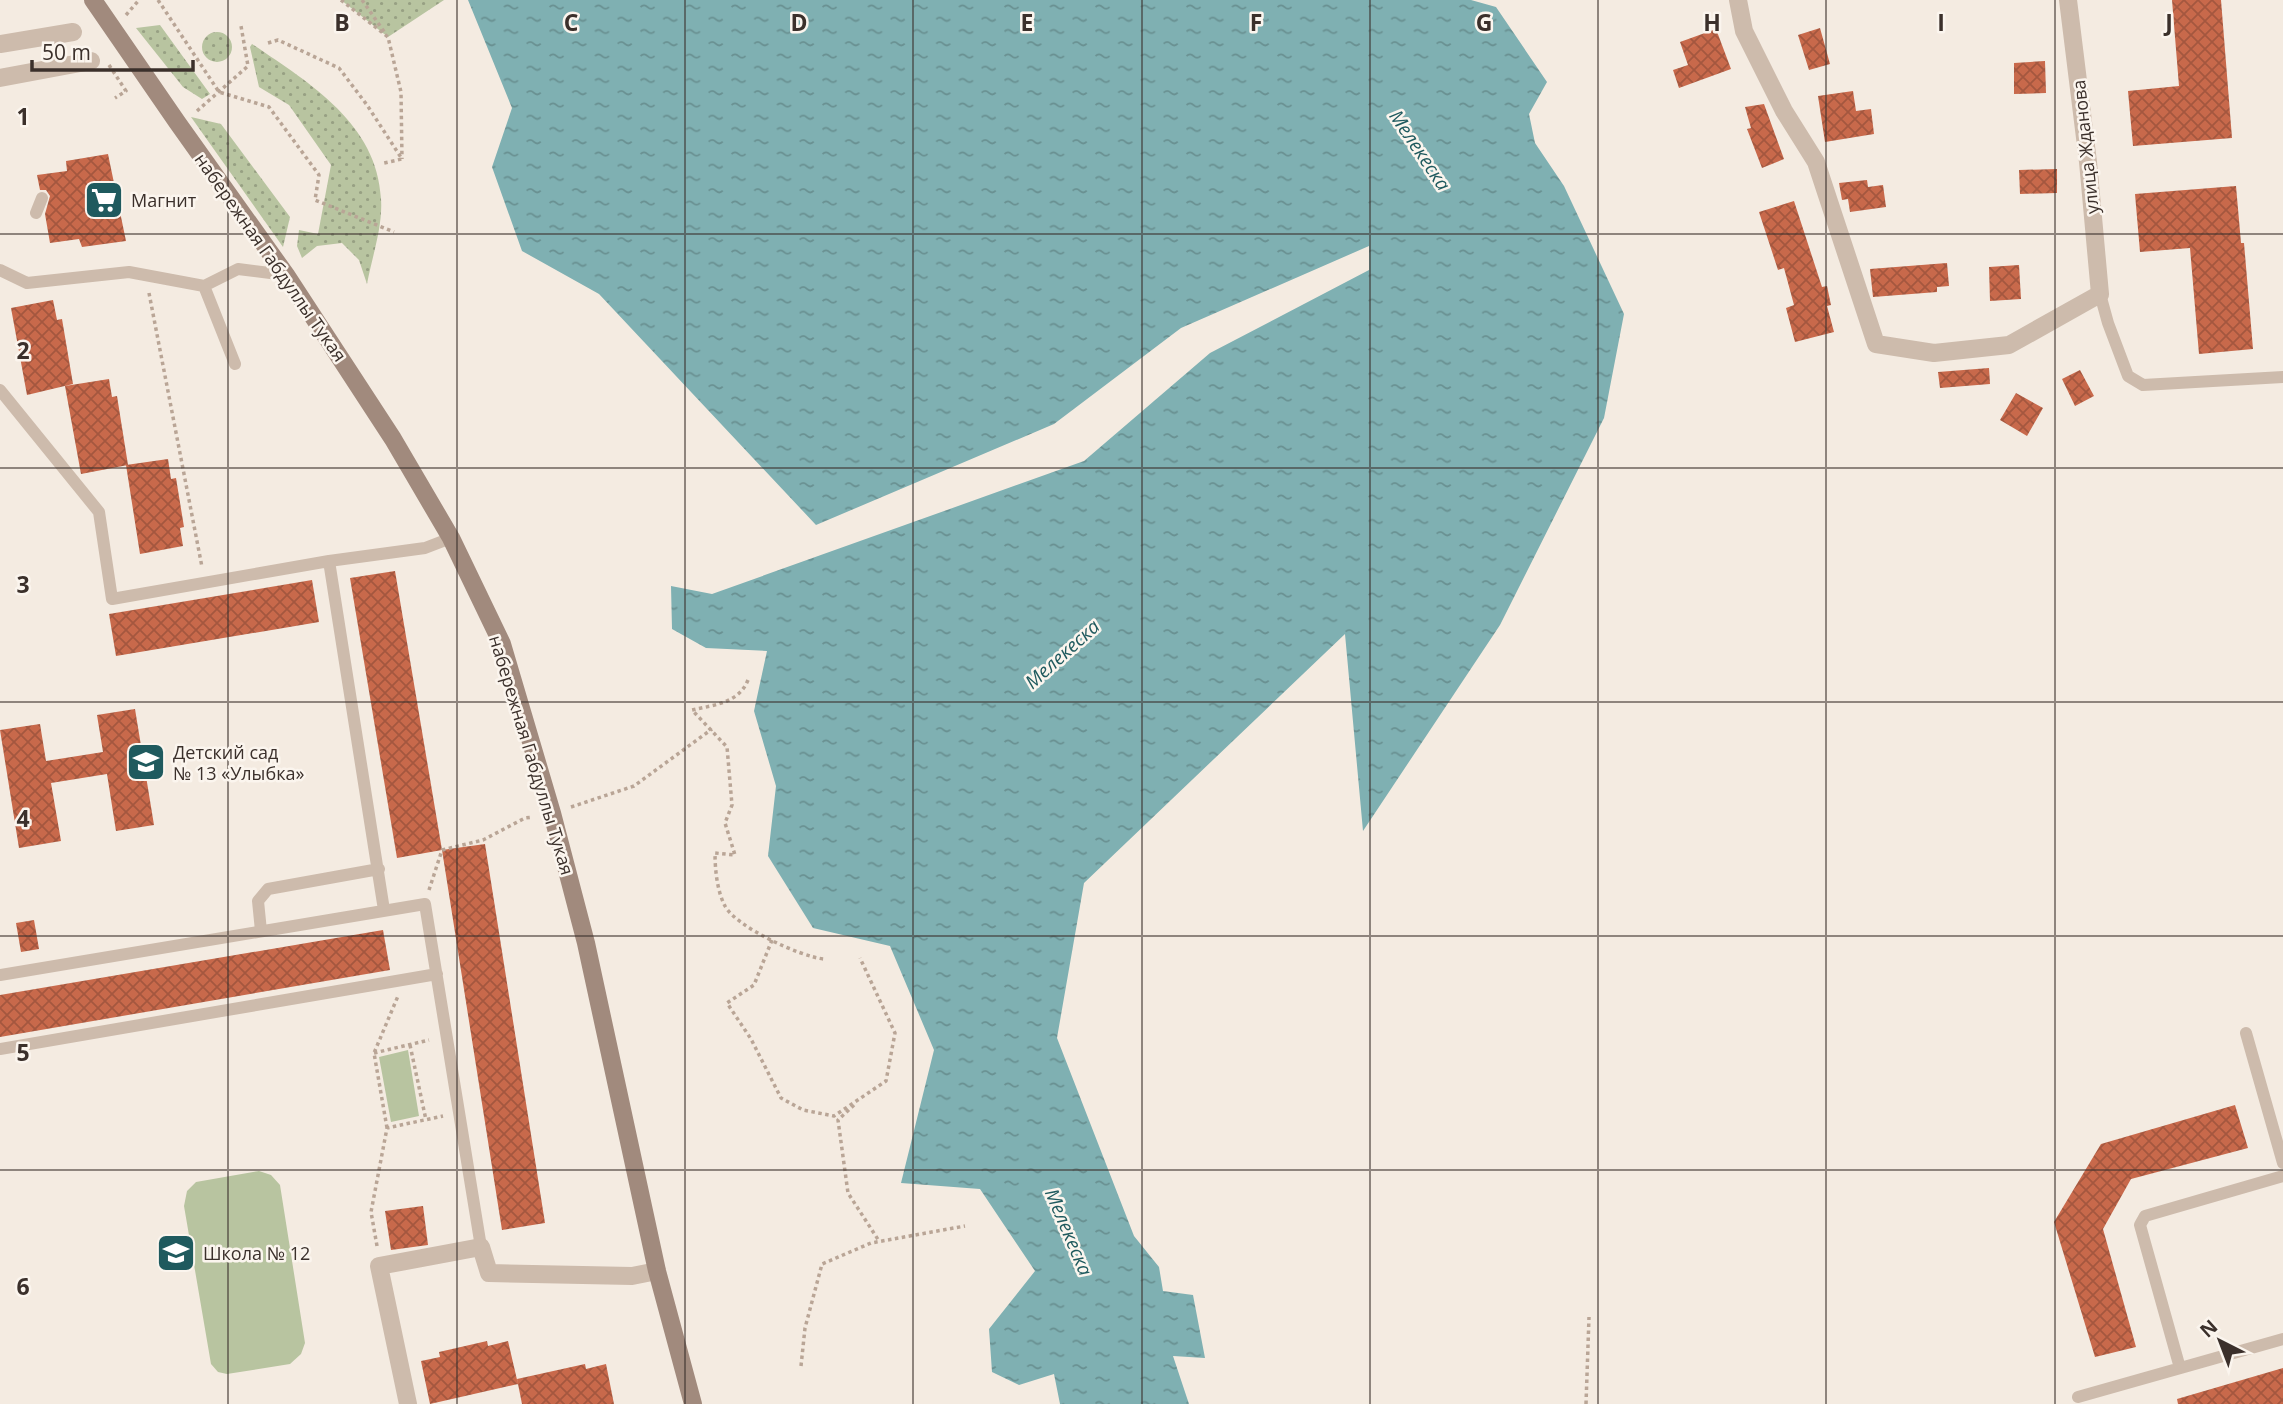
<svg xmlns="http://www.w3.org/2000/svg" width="2283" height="1404" viewBox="0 0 2283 1404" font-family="'Open Sans',sans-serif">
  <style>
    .grass { fill: url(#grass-dots) }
    .park { fill: #b8c4a0 }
    .water { fill: url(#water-ripples) }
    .building { fill: url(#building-cross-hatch) }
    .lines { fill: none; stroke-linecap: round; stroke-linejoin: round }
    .path { stroke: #b9a596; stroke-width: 3.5; stroke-dasharray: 3.5 3.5; stroke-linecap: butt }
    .service { stroke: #cdbbac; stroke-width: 12 }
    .pedestrian { stroke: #cdbbac; stroke-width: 18 }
    .minor { stroke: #cdbbac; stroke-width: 18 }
    .secondary { stroke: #a18a7d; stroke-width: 18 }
    .grid { fill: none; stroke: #3b302b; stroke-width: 2; stroke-opacity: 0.55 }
    .labels { text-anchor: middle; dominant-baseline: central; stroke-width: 5; stroke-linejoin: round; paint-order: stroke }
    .street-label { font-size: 18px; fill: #3b302b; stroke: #fbf5ee }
    .poi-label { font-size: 18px; fill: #3b302b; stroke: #fbf5ee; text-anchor: start }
    .water-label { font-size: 19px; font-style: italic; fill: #1f5a5e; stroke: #fbf5ee }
    .grid-label { font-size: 23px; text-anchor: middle; font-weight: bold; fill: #3b302b; stroke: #fbf5ee; stroke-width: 5; stroke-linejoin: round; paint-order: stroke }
  </style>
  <defs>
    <pattern id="grass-dots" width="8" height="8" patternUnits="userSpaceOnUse" patternTransform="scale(1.75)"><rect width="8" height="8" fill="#b8c4a0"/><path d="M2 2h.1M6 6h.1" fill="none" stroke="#97a083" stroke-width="1.8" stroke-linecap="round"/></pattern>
    <pattern id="water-ripples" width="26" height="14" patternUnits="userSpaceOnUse" patternTransform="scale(1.75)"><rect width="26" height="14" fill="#7fb0b2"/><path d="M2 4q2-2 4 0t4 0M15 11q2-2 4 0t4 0" fill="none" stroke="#699091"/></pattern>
    <pattern id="building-cross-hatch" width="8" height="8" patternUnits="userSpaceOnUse" patternTransform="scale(1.75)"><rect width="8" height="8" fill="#c8694b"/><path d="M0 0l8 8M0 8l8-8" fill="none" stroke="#a4573f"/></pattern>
  </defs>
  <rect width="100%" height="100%" fill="#f4ebe1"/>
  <path class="grass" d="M 341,0 L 444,0 L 388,37 Z
    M 160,25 L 210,94 L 202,99 L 183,87 L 136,28 Z
    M202 47a15 15 0 1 1 30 0a15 15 0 1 1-30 0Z
    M 252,44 C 309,83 377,123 381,199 C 383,226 372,257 367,284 L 359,260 L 342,243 L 317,246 L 302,258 L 297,246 L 299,230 L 318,234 L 331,165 L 289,105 L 259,87 L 250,47 Z
    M 191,117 L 221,124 L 290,217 L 283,247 Z"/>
  <path class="park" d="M 408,1050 L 419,1116 L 391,1122 L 379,1057 Z
    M 259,1171 L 271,1175 L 280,1185 L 305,1343 L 301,1354 L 290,1364 L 227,1374 L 218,1372 L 211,1364 L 184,1206 L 187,1191 L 196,1182 Z"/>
  <path class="water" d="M 468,0 L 1471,0 L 1496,7 L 1547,82 L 1529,114 L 1535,143 L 1564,186 L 1624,314 L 1604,418 L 1500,625 L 1363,831 L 1345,634 L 1084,883 L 1057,1038 L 1134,1236 L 1159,1267 L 1163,1291 L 1193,1295 L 1205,1358 L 1173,1356 L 1189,1404 L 1060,1404 L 1054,1374 L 1019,1385 L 992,1372 L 989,1329 L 1035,1271 L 980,1189 L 901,1183 L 934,1050 L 890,946 L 813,928 L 768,856 L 776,786 L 754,711 L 767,651 L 706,648 L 672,629 L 671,586 L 712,594 L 1084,461 L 1210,353 L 1369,270 L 1369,246 L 1181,328 L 1054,424 L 816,525 L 599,294 L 522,251 L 492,167 L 512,108 Z"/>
  <path class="building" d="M 2172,0 L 2221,0 L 2232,138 L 2133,146 L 2128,91 L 2179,86 Z
    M 1820,28 L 1830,64 L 1809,70 L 1798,35 Z
    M 1716,29 L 1731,69 L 1679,88 L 1673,70 L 1688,65 L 1680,42 Z
    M 2045,61 L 2046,93 L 2014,94 L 2014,63 Z
    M 1853,91 L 1856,111 L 1871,109 L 1874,134 L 1825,142 L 1818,96 Z
    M 1764,104 L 1784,159 L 1762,168 L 1747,129 L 1751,128 L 1745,107 Z
    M 108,154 L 126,241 L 82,247 L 79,239 L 50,243 L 45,214 L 50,196 L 46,190 L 40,190 L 37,175 L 67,171 L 66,161 Z
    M 2057,169 L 2057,193 L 2020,194 L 2019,170 Z
    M 1867,180 L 1868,187 L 1883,185 L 1886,207 L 1850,212 L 1848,199 L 1842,200 L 1839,183 Z
    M 2236,186 L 2241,243 L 2244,243 L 2253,349 L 2199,354 L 2190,248 L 2140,252 L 2135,194 Z
    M 1794,201 L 1822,287 L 1827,286 L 1831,305 L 1827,306 L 1834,332 L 1795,342 L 1786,308 L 1794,305 L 1784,268 L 1778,270 L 1759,212 Z
    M 1947,263 L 1949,286 L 1937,287 L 1937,292 L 1873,297 L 1870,269 Z
    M 2019,265 L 2021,299 L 1990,301 L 1989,267 Z
    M 53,300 L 57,320 L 62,319 L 73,384 L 27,395 L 11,308 Z
    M 1989,368 L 1990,384 L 1940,388 L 1938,372 Z
    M 2080,370 L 2094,396 L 2075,406 L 2062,379 Z
    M 109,379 L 112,397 L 117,396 L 128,465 L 81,474 L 65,386 Z
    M 2016,393 L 2043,408 L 2027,436 L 2000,420 Z
    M 168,459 L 171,479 L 176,478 L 184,527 L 180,528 L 183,546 L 140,554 L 126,465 Z
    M 395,571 L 442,850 L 397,858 L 350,578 Z
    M 312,580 L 319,622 L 116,656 L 109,614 Z
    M 135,709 L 154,825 L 116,831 L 107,774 L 51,783 L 61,841 L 19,848 L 0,730 L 40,724 L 46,761 L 103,752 L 97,715 Z
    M 485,844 L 545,1223 L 502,1230 L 442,850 Z
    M 34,920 L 39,949 L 21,952 L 16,923 Z
    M 383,930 L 390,970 L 0,1037 L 0,995 Z
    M 2235,1105 L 2248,1148 L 2131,1179 L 2103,1229 L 2136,1347 L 2095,1357 L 2054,1222 L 2101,1144 Z
    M 423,1206 L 428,1245 L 391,1250 L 385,1211 Z
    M 487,1341 L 488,1346 L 508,1341 L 518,1384 L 430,1404 L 421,1361 L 440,1357 L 439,1352 Z
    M 585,1364 L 586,1369 L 606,1364 L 614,1404 L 522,1404 L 517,1379 Z
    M 2283,1368 L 2283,1404 L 2178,1404 L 2177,1399 Z"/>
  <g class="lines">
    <path class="path" d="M 158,0 L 219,92 L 269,107 L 319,175 L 315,200 L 394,232
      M 341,0 L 388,37 L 401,92 L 402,159
      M 362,0 L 385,33
      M 126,15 L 139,0
      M 268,43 L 278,40 L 339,68 L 367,105 L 402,159 L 384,163
      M 109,65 L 126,91 L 115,98
      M 197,111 L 248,66 L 241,26
      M 149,293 L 202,567
      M 748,680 C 739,703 714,705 692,710 L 727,747 L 732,805 L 725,823 L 735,855 L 715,853 C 715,869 717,891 725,906 C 736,927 801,957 824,959
      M 571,807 L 634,786 L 712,729
      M 429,890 L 442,850 L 483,840 L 525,818 L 533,817
      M 772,940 L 754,985 L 727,1003 L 751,1039 L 781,1098 L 803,1110 L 834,1116 L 886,1081 L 895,1033 L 860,958
      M 410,1045 L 426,1120
      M 374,1053 L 429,1040
      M 854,1105 L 838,1120 L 848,1193 L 879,1241
      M 387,1128 L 374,1053 L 398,996
      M 377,1246 L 371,1212 L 387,1128 L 443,1116
      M 801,1366 L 805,1328 L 822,1264 L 871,1243 L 965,1226
      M 1586,1404 L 1589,1317"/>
    <path class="service" d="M 36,213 L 42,198
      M 0,270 L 27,283 L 129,272 L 204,286 L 238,269 L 286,275
      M 204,286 L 235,364
      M 2100,294 L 2108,323 L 2128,376 L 2143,385 L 2283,377
      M 0,390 L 99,512 L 112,599 L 329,561 L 425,548 L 451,538
      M 329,561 L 384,910
      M 261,931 L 258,901 L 268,889 L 379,869
      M 0,975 L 425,904 L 481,1247
      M 2246,1033 L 2283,1163
      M 0,1049 L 437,974
      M 2180,1368 L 2140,1225 L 2145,1216 L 2283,1176
      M 2078,1397 L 2283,1339"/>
    <path class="pedestrian" d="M 0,44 L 73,32
      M 0,78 L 91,61"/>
    <path class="minor" d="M 1738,0 L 1744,31 L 1784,111 L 1816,162 L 1876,344 L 1934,353 L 2009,345 L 2100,294 L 2088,162 L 2068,0
      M 408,1404 L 379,1266 L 481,1247 L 489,1273 L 632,1276 L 657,1271"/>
    <path class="secondary" d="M 93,0 L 177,122 L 286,275 L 393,439 L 451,538 L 502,644 L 552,813 L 586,943 L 657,1271 L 693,1404"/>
  </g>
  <path class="grid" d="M 228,0 L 228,1404M 457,0 L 457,1404M 685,0 L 685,1404M 913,0 L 913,1404M 1142,0 L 1142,1404M 1370,0 L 1370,1404M 1598,0 L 1598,1404M 1826,0 L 1826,1404M 2055,0 L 2055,1404M 0,234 L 2283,234M 0,468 L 2283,468M 0,702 L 2283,702M 0,936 L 2283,936M 0,1170 L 2283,1170"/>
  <defs>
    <g id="supermarket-square" transform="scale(2.0125)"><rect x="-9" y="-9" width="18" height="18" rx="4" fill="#1f5a5e" stroke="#fbf5ee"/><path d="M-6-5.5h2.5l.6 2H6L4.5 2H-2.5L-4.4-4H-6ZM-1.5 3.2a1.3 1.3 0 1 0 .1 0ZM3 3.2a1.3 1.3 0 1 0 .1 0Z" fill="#fff"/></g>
    <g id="school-square" transform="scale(2.0125)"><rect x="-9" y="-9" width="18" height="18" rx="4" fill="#1f5a5e" stroke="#fbf5ee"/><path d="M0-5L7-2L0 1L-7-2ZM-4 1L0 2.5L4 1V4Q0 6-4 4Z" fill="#fff"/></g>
  </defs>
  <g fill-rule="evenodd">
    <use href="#supermarket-square" x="104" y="200"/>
    <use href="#school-square" x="146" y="762"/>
    <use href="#school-square" x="176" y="1253"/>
  </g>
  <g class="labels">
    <g class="street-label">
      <text transform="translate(2085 147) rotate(-96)">улица Жданова</text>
      <text transform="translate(271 257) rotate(55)">набережная Габдуллы Тукая</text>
      <text transform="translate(532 755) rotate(73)">набережная Габдуллы Тукая</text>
    </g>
    <g class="poi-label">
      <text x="131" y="200">Магнит</text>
      <text x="173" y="752">Детский сад<tspan x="173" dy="21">№ 13 «Улыбка»</tspan></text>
      <text x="203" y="1253">Школа № 12</text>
    </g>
    <g class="water-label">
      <text transform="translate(1420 150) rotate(56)">Мелекеска</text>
      <text transform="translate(1062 654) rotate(-42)">Мелекеска</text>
      <text transform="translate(1069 1232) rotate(67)">Мелекеска</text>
    </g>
  </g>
  <g class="grid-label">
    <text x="342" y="31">B</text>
    <text x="571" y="31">C</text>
    <text x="799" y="31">D</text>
    <text x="1027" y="31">E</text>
    <text x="1256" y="31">F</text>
    <text x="1484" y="31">G</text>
    <text x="1712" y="31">H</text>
    <text x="1941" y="31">I</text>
    <text x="2169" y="31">J</text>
    <text x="23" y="125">1</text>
    <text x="23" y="359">2</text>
    <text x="23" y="593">3</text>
    <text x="23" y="827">4</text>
    <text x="23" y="1061">5</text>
    <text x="23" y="1295">6</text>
  </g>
  <g transform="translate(2220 1341) rotate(318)" stroke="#fbf5ee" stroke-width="5" paint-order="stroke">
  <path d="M0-5L12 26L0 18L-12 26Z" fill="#3b302b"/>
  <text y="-10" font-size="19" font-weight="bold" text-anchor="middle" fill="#3b302b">N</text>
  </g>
  <path d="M32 60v10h161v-10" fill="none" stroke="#3b302b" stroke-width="3.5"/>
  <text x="42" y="60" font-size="21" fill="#3b302b" stroke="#fbf5ee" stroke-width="5" paint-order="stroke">50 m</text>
</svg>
